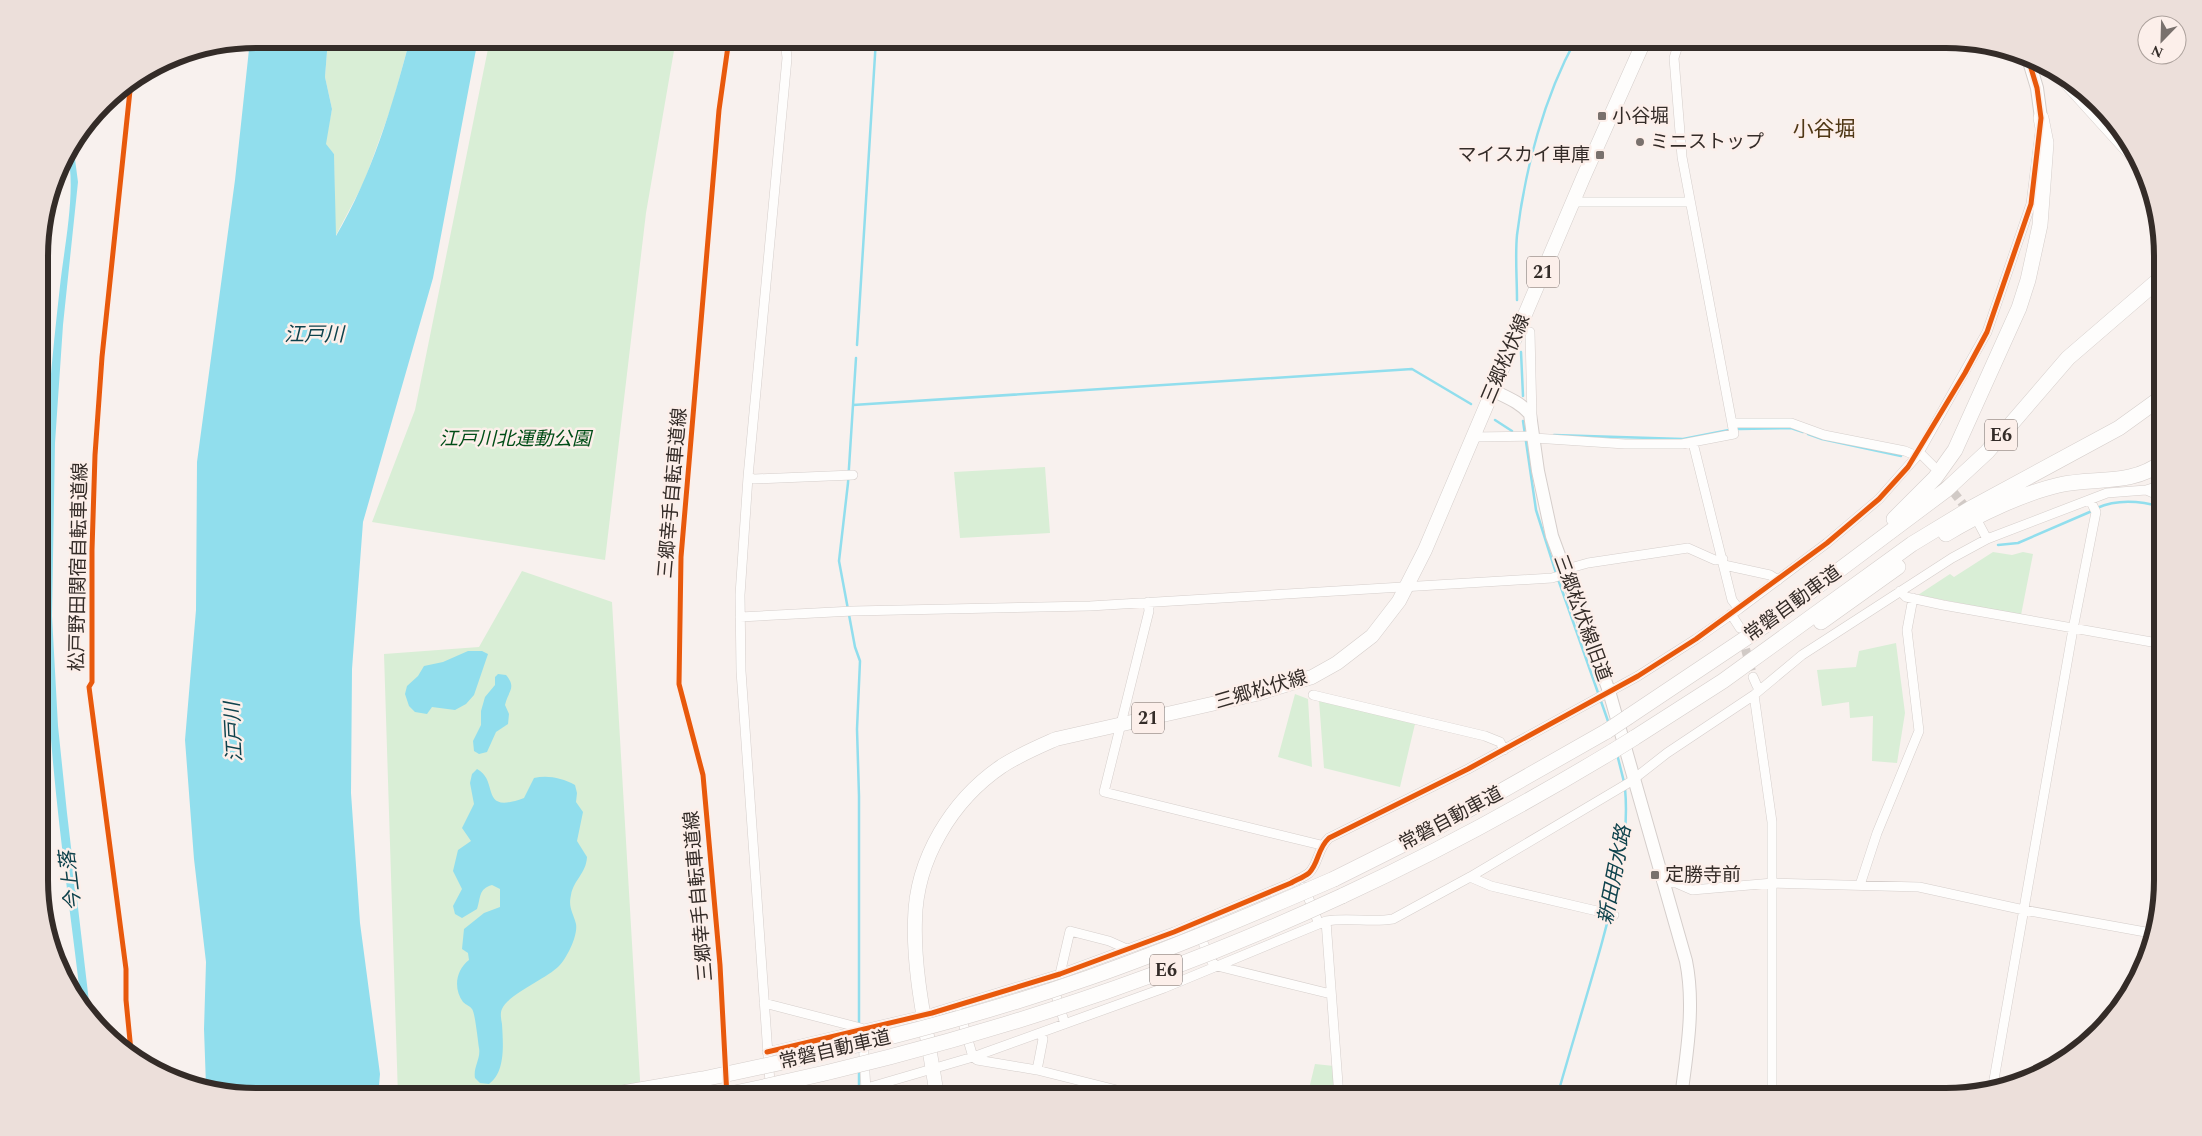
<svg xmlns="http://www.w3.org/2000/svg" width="2202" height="1136" viewBox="0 0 2202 1136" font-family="Spectral,'Noto Sans JP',serif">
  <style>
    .green { fill: #d9eed6 }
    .water { fill: #91deed }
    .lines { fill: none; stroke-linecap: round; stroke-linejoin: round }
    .stream { stroke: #91deed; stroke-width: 2.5 }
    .street-tunnel { stroke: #d1cac6; stroke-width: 9; stroke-dasharray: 9 4.5; stroke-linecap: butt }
    .street-casing { stroke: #d5cecb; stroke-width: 10 }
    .secondary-casing { stroke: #d5cecb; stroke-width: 14 }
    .primary-casing { stroke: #d5cecb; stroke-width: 15 }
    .highway-casing { stroke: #d5cecb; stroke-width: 16 }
    .street { stroke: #fefdfc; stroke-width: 9 }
    .secondary { stroke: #fefdfc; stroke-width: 12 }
    .primary { stroke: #fefdfc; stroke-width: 14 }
    .highway { stroke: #fefdfc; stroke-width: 15 }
    .highway-bridge-casing { stroke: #d5cecb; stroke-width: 16; stroke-linecap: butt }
    .highway-bridge { stroke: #fefdfc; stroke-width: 15 }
    .cycleway-casing { stroke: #fcefea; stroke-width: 8 }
    .cycleway { stroke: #e8590c; stroke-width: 5 }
    .poi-dot { fill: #79716d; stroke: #fcefea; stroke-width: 2 }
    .labels { text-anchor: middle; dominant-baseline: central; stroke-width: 5; stroke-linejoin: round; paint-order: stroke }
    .shield { fill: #fcefea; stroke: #706662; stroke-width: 1 }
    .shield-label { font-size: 18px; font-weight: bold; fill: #342c28 }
    .poi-label { font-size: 19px; fill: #342c28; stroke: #fcefea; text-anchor: start }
    .street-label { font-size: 19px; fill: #342c28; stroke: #fcefea }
    .park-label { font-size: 19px; font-style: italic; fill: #004d17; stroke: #fcefea }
    .water-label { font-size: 20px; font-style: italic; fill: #0e424c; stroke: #fcefea }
    .quarter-label { font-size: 21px; fill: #503816; stroke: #fcefea }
    .rim { fill: none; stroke: #342c28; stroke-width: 6 }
  </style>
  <rect width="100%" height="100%" fill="#f8f1ee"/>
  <path class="green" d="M 328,39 L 410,39 L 392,105 L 364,182 L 335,237 L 334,154 L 325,144 L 332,109 L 325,77 Z
    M 490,39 L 676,39 L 646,213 L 605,560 L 372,522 L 415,410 Z
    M 1045,467 L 1050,533 L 960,538 L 954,472 Z
    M 1993,552 L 2012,555 L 2023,552 L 2033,554 L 2021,615 L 1918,595 L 1950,574 L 1954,577 Z
    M 522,571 L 612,602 L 641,1097 L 398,1097 L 384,654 L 479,647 Z
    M 1896,643 L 1905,713 L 1897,763 L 1872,761 L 1873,716 L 1850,718 L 1849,702 L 1822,706 L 1817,670 L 1856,667 L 1859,651 Z
    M 1295,694 L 1308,699 L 1312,767 L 1278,757 Z
    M 1319,700 L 1415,724 L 1400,787 L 1324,768 Z
    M 1315,1064 L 1334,1066 L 1334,1097 L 1307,1097 Z"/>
  <path class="water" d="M 256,39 L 328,39 L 325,77 L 332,109 L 326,144 L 334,154 L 336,236 C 372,175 392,107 410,39 L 478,39 L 433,278 L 363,522 L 352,669 L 351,793 L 360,923 L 380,1074 L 378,1097 L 256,1097 L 206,1086 L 204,1029 L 206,962 L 194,859 L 185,740 L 196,610 L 197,462 L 235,180 L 250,40 Z
    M 73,144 L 78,182 L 63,325 L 55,443 L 52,616 L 58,726 L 67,813 L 91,1019 L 82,1010 C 71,916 57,821 50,726 C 45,651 43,576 44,501 C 45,429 52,357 60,286 C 64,248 77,187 67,152 Z
    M 468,651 L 482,651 L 488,654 L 474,695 L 466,704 L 455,710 L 432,707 L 427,714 L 415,712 L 409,706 L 405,694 L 407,686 L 418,676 L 424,666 L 443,662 Z
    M 498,674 L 506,675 C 517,688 508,691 505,705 L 509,714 L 508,724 L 496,732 L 487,752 L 479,754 L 474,751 L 473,741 L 481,725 L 481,711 L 485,697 L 495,685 L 495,677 Z
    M 477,769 C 500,781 478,815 524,798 L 534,778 C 548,775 562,778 575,785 L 577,793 L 576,802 L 583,812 L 577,841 L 587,857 C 586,874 574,879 571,895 C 568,908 573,912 576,924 C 578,936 567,958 559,966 C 546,979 507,995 502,1009 C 500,1013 501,1019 502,1024 C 503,1043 506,1072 489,1084 L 480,1083 L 475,1078 C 473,1067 481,1059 479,1048 C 478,1042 475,1012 472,1009 C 470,1006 466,1005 463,1002 C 453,988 456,970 469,960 L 468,953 L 462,949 L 464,929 L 484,913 L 500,907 L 500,889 L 492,885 C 478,889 481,898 477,909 L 462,918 L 455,914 L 453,906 L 462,889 L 453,871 L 458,850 L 471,841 L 462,828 L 474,804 L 470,783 L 472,774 Z"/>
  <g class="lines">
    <path class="stream" d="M 1517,300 C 1517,278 1515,256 1517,235 C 1525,169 1544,97 1576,39
      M 857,345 L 876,39
      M 1521,352 L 1523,396
      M 856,358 L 848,483 L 839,561 L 855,647 L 860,661 L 857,729 L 859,796 L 859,1026
      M 853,405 L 1412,369 L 1471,404
      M 1495,420 L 1512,431
      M 1523,421 L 1536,510 L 1556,573
      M 1739,429 L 1791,428 L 1803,432
      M 1808,434 L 1822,439 L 1901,456
      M 1554,435 L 1683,439 L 1729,430
      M 2097,508 C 2117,499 2141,501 2162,507
      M 1998,545 L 2018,543 L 2092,511
      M 1558,579 L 1609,724
      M 1617,754 L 1624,782
      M 859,1088 L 859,1071
      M 1557,1097 C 1571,1047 1587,996 1601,946 C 1615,894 1630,842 1625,788"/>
    <path class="street-tunnel" d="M 1936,470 L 1970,513
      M 1742,636 L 1753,677"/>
    <g class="street-casing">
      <path id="street" d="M 1937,39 L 1967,44
        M 1573,202 L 1690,202
        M 1530,332 L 1532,419
        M 1732,423 L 1791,423 L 1824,435 L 1905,451 L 1917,456
        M 1472,437 L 1534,436
        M 1534,438 L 1625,444 L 1682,444 L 1734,434 L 1682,157 L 1674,58 L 1680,39
        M 1693,443 L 1732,600 L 1739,609
        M 1919,452 L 1933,466
        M 748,477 L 754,479 L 853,475
        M 2146,490 L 2162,497
        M 1979,524 L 1987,539
        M 1724,565 L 1770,575 L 1778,580
        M 1563,570 L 1588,563 L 1688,548 L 1715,560 L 1723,559
        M 1900,591 L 1906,597 L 1943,605 L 2163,644
        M 1148,602 L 1149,611 L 1104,792 L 1321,845
        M 1731,614 L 1740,628
        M 740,617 L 853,611 L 1090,606 L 1552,578 L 1565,574
        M 1753,677 L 1757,686
        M 1313,695 L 1485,736 L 1500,742 L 1504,750
        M 1754,695 L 1772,822 L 1772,1097
        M 1470,877 L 1491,886 L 1614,915
        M 1662,882 L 1676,883 L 1692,890 L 1773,883 L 1919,887 L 2024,910 L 2151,933
        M 1860,885 L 1877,833 L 1919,731 L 1907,630 L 1913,598
        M 1304,887 L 1319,924
        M 1326,921 L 1339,1097
        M 1198,932 L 1212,962 L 1217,966 L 1331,994
        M 1060,974 L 1070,931 L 1109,941 L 1127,949
        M 1053,986 L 1065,1024
        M 764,1003 L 861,1028
        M 960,1013 L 973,1057 L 977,1060 L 1037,1070 L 1145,1097
        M 863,1040 L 866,1090
        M 767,1052 L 932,1013 L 1060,974 L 1174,932 L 1291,883 C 1296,880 1304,877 1309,873 C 1319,863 1317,849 1329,838 L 1468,769 L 1638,676 L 1696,639 L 1739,609 L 1827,543 L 1879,499 L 1917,456 L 1987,332 L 2031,204 L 2040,132
        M 1037,1070 L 1043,1039 L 1040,1033
        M 1992,1091 L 2073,629 L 2096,512 L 2090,500
        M 771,1097 L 741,671 L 740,595 L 748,477 L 787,58 L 785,39
        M 836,1097 L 973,1057 L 1164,988 L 1326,921 C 1349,917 1371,923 1393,919 L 1470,877 L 1630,782 L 1667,753 L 1754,695 L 1802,655 L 1952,558 L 1987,539 L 2107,493 L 2146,490 L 2162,485"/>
    </g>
    <g class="secondary-casing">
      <path id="secondary" d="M 2028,58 L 2037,88 L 2041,118
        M 1492,390 C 1506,397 1520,402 1530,414 L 1538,471 L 1552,536 L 1609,691 L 1686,961 C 1695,1005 1687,1052 1681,1097"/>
    </g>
    <g class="primary-casing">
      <path id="primary" d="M 937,1097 C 929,1038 913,979 915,920 C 916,859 952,800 1002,766 C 1019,755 1038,747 1056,739 L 1256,694 L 1312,677 L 1337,663 L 1372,636 L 1399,601 L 1425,550 L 1583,178 L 1645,39"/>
    </g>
    <g class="highway-casing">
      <path id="highway" d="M 2058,72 L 2135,157
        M 1894,519 L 1935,478 L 1955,450 L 2019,308 L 2028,280 L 2040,225 L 2046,143 L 2041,118
        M 1946,534 C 1977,515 2024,493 2059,485 C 2094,477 2132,486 2162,462
        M 1821,622 L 1898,567
        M 1628,717 L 1767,624 L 1946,490 L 1987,452 L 2068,358 L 2162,277
        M 1634,738 L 1723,681 L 1912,544 L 1973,507 L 2119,428 L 2162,397
        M 1334,879 L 1438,827 L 1607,731
        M 1342,896 C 1435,853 1525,804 1613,751
        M 600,1097 L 703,1079"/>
    </g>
    <use href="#street" class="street"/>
    <use href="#secondary" class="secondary"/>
    <use href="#primary" class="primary"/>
    <use href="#highway" class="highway"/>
    <g class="highway-bridge-casing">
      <path id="highway-bridge" d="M 1607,731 L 1628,717
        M 1613,751 L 1634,738
        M 703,1079 C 833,1052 962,1022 1088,978 C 1171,949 1253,914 1334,879
        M 715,1097 C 931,1054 1142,989 1342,896"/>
    </g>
    <use href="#highway-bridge" class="highway-bridge"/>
    <g class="cycleway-casing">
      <path id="cycleway" d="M 131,81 L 102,357 L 95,455 L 92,550 L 92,682 L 89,687 L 126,969 L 126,1000 L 131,1051
        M 767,1052 L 932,1013 L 1060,974 L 1174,932 L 1291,883 C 1296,880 1304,877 1309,873 C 1319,863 1317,849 1329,838 L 1468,769 L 1638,676 L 1696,639 L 1827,543 L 1879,499 L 1908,467 L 1965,373 L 1987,332 L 2031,204 L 2041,118 L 2037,88 L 2028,58
        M 727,1097 L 720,965 L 703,775 L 679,684 L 681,557 L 719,110 L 729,39"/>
    </g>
    <use href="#cycleway" class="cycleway"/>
  </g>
  <g class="poi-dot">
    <rect x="1597" y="111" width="10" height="10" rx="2.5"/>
    <circle cx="1640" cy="142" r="5"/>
    <rect x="1595" y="150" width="10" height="10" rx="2.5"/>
    <rect x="1650" y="870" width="10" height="10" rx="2.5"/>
  </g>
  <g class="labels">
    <g class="shield">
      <rect x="1527" y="256.5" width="32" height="31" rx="4"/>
      <rect x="1985" y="419.5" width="32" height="31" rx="4"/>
      <rect x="1132" y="702.5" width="32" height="31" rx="4"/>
      <rect x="1150" y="954.5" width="32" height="31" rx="4"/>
    </g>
    <g class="shield-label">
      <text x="1543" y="272">21</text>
      <text x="2001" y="435">E6</text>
      <text x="1148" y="718">21</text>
      <text x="1166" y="970">E6</text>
    </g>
    <g class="poi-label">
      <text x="1612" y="116">小谷堀</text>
      <text x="1650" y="142">ミニストップ</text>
      <text x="1590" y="155" text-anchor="end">マイスカイ車庫</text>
      <text x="1665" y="875">定勝寺前</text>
    </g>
    <g class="street-label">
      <text transform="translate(1506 359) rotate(-67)">三郷松伏線</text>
      <text transform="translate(673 493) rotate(-85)">三郷幸手自転車道線</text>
      <text transform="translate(79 567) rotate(-89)">松戸野田関宿自転車道線</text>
      <text transform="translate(1793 604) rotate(-36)">常磐自動車道</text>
      <text transform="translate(1582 618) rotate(70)">三郷松伏線旧道</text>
      <text transform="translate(1261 690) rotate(-16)">三郷松伏線</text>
      <text transform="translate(1451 819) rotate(-28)">常磐自動車道</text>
      <text transform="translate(699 896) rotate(-95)">三郷幸手自転車道線</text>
      <text transform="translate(835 1050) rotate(-13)">常磐自動車道</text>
    </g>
    <g class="park-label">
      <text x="515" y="439">江戸川北運動公園</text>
    </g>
    <g class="water-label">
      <text x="314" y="335">江戸川</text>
      <text transform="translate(234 732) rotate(-93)">江戸川</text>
      <text transform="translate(1615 875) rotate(-79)">新田用水路</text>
      <text transform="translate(71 881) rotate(-97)">今上落</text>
    </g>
    <g class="quarter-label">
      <text x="1824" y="130">小谷堀</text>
    </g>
  </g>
  <path d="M0 0H2202V1136H0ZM256 48H1946A208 208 0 0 1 2154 256V880A208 208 0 0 1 1946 1088H256A208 208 0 0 1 48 880V256A208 208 0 0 1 256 48Z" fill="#ecdfda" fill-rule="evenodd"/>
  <path class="rim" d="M256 48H1946A208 208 0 0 1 2154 256V880A208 208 0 0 1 1946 1088H256A208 208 0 0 1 48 880V256A208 208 0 0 1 256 48Z"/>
  <g transform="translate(2162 40) rotate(203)"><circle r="24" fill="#fcefea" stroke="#aca19c"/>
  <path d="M0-4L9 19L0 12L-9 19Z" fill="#79716d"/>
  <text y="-8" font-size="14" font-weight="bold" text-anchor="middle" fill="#342c28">N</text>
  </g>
</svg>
